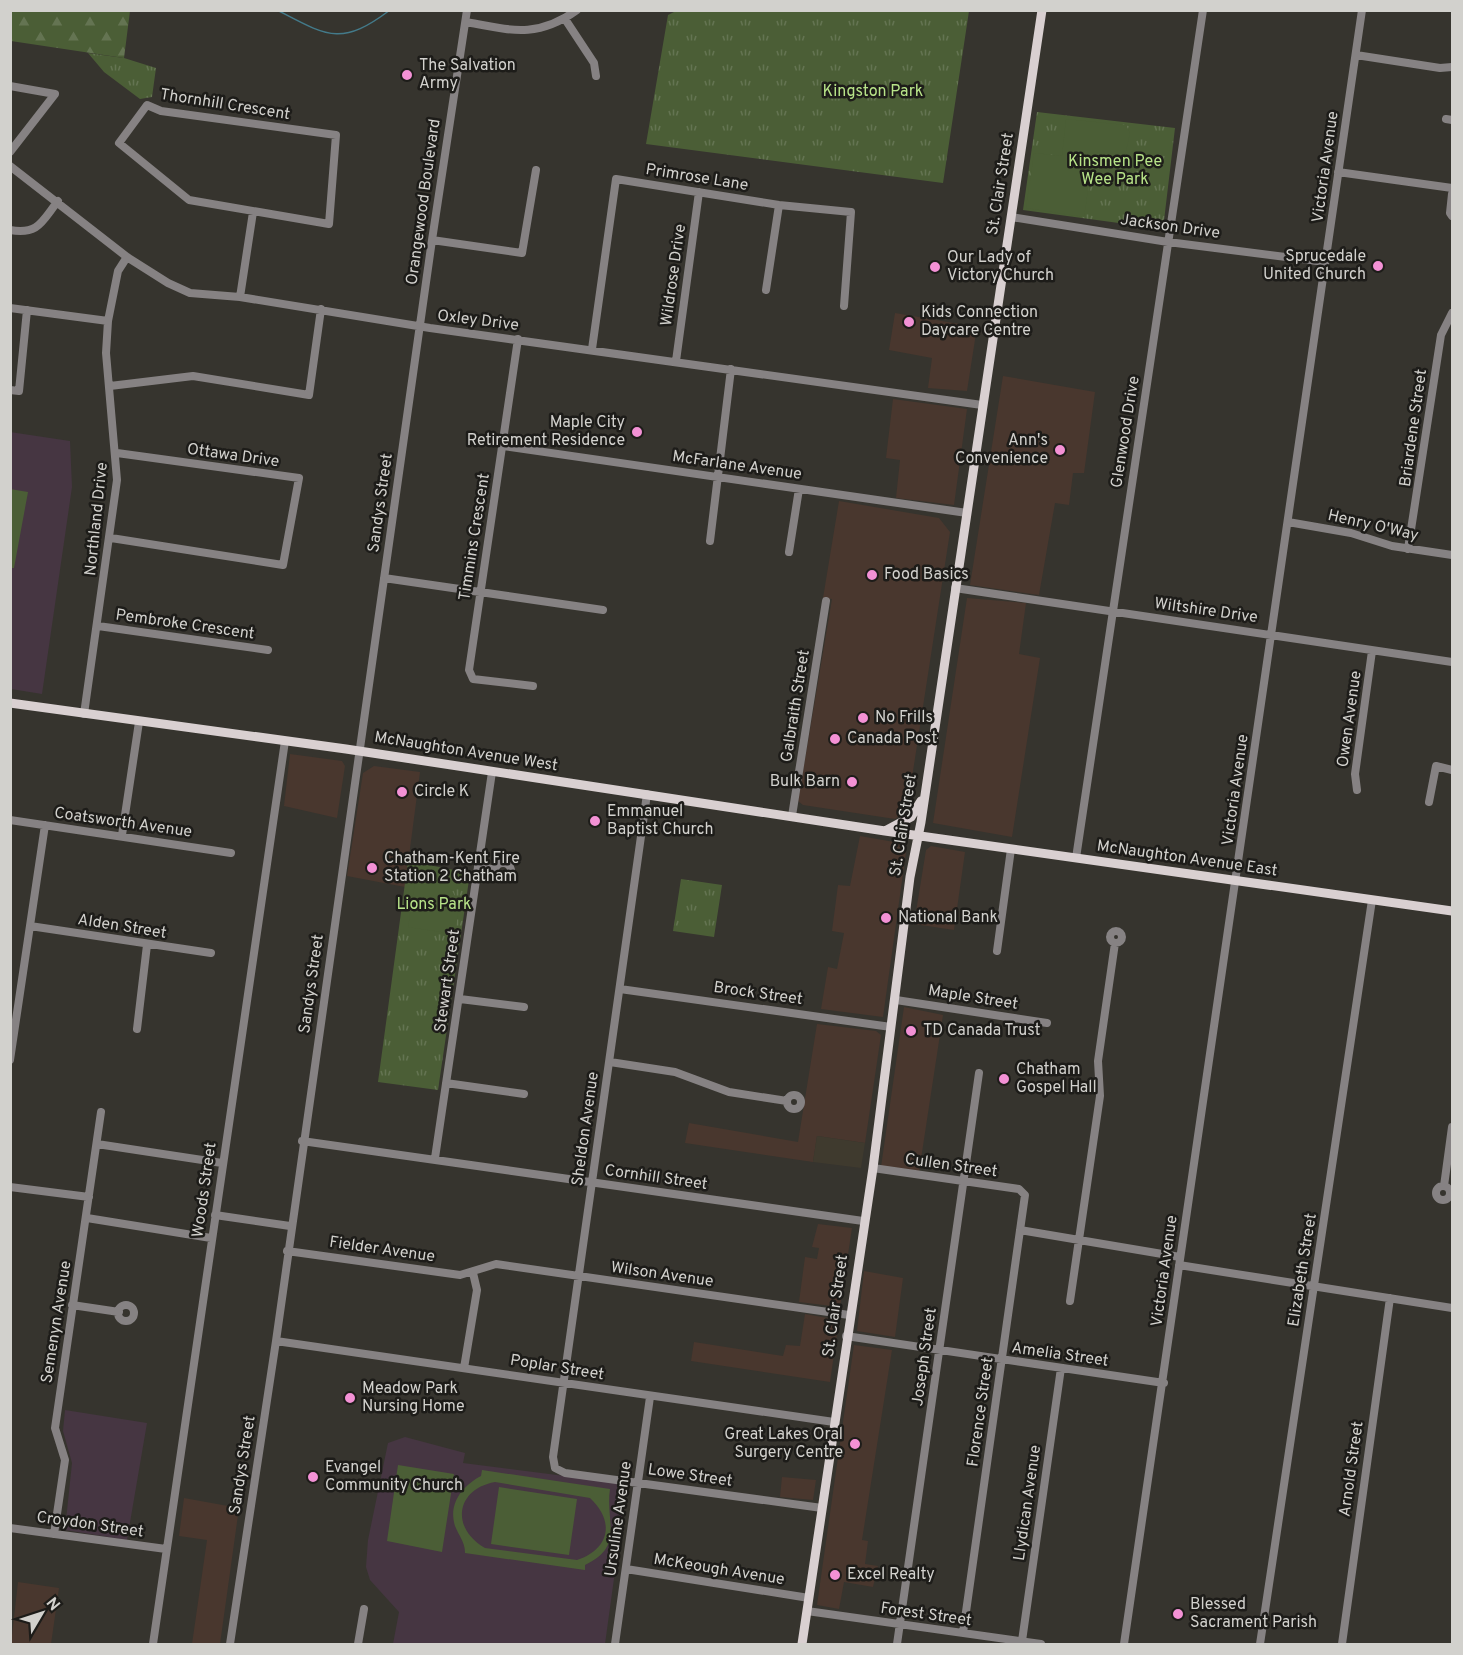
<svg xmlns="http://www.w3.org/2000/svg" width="1463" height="1655" viewBox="0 0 1463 1655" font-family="Overpass,sans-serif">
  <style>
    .commercial { fill: #49372e }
    .built { fill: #3f3a2e }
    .education { fill: #463642 }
    .forest { fill: url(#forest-firs) }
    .park { fill: url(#park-tufts) }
    .garden { fill: #4b5e36; fill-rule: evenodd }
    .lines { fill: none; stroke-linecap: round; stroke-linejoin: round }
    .stream { stroke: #437a8a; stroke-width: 1.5 }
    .minor { stroke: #868283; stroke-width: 8 }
    .major { stroke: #d9d0d1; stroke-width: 9 }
    .poi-dot { fill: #f391d5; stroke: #1d1c19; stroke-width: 2 }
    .labels { text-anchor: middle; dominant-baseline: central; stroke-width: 5; stroke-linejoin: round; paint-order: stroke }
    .poi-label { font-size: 16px; fill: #d2d1cd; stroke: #1d1c19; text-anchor: start }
    .park-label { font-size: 16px; fill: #b8e489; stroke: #1d1c19 }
    .street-label { font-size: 16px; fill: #d2d1cd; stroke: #1d1c19 }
  </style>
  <defs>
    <pattern id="forest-firs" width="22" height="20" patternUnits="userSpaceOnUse" patternTransform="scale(1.5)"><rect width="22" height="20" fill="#4b5e36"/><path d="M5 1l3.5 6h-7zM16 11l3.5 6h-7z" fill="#647452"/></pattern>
    <pattern id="park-tufts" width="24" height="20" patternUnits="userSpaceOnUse" patternTransform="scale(1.5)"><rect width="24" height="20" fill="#4b5e36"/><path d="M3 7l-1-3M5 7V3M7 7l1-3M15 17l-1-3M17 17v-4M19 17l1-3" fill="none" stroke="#647452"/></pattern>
  </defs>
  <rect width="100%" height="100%" fill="#36342e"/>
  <path class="commercial" d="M 895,313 L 977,327 L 967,391 L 928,388 L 932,358 L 889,350 Z
    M 1003,376 L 1095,392 L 1084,473 L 1073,473 L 1069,505 L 1055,503 L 1039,595 L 970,585 Z
    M 893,399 L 967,409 L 954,505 L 896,498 L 900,460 L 886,458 Z
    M 839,501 L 939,518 L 950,532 L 907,810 L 895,819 L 803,805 L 798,801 L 832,599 L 823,598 Z
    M 967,598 L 1026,603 L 1019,654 L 1040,658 L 1012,837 L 933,823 Z
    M 290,754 L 342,761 L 345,766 L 337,818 L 284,806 Z
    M 374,766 L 420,772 L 405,887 L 347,876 L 363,773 Z
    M 860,836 L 900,843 L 906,852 L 883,1017 L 821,1009 L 828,967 L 837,969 L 844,933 L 832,931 L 838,885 L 850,886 Z
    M 931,846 L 965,852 L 954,930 L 914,924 L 926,850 Z
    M 904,1007 L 943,1015 L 919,1172 L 881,1167 Z
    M 817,1024 L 876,1031 L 881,1035 L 865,1143 L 817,1136 L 813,1162 L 685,1143 L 689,1123 L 798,1142 Z
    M 818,1224 L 852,1228 L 840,1307 L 799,1302 L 805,1257 L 817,1259 L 819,1248 L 812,1247 Z
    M 864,1271 L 903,1278 L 895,1337 L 857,1331 Z
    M 805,1314 L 839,1320 L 830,1382 L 691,1361 L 694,1342 L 783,1356 L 786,1345 L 800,1346 Z
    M 854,1345 L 892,1350 L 862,1540 L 868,1541 L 865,1564 L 878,1566 L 873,1587 L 844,1582 L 839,1609 L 817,1605 Z
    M 782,1477 L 816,1480 L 813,1500 L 780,1497 Z
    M 184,1498 L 239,1508 L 220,1644 L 192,1644 L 207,1540 L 179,1536 Z
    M 18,1582 L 59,1588 L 51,1644 L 11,1644 Z"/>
  <path class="built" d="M 817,1136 L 865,1143 L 861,1168 L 813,1162 Z"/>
  <path class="education" d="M 10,432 L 70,441 L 72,487 L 42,694 L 11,689 Z
    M 65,1410 L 147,1423 L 127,1540 L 65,1530 L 72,1463 L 63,1431 Z
    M 405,1437 L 465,1453 L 463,1463 L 627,1484 L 605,1644 L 393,1644 L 399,1612 L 370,1580 L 366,1567 L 368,1540 L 388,1443 Z"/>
  <path class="forest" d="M 10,11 L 130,11 L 124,58 L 11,41 Z"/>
  <path class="park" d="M 676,11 L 969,11 L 943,183 L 646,144 L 668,15 Z
    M 88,53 L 124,58 L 156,68 L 152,97 L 140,99 L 104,72 Z
    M 1037,112 L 1175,128 L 1163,229 L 1023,210 Z
    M 408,861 L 470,873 L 438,1090 L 378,1082 Z
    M 681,879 L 722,885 L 714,937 L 673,931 Z"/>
  <path class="garden" d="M 1066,119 L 1126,125 L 1130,133 L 1118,187 L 1089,184 L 1084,217 L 1026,208 L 1034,153 L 1062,156 Z
    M 10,489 L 28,492 L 14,568 L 10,568 Z
    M 416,876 C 455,879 464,899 454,934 L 408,927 Z
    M 398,1465 L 454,1474 L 442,1552 L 387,1541 Z
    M 482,1470 L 610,1489 C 605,1522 625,1546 585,1565 L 585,1570 L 465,1553 C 465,1542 459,1536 455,1526 C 448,1504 462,1486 481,1476 ZM 495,1482 L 590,1498 C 615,1521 610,1549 577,1560 L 485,1548 C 450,1528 456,1489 495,1482 Z
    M 499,1487 L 577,1499 L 569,1555 L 491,1544 Z"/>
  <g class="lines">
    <path class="stream" d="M 277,10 C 327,36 341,47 390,10"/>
    <path class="minor" d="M 565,19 L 594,63 L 596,76
      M 466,22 C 510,30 537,39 577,10
      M 1356,55 L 1440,68 L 1452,67
      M 10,86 L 55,94 L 10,152
      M 147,105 L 161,111 L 336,135 L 329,224 L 189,200 L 119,143 Z
      M 1446,119 L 1452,120
      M 10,166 L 127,257 L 168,283 L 190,293 L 240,297 L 430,328 L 982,405
      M 1338,172 L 1452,188
      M 1452,194 L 1450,213 L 1452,216
      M 1011,217 L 1168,242 L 1325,262
      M 10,230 C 39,235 42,221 58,201
      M 432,240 L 522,253 L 536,170
      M 766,290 L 779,205
      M 240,297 L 253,212
      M 10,308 L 108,321
      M 518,339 L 469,670 L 473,679 L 533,686
      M 592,349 L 616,179 L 779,205 L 851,212 L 844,306
      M 676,361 L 699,192
      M 110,386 L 193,376 L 309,395 L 321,309
      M 10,390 L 19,391 L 27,310
      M 503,446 L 967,513
      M 1288,522 L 1351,533 L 1392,546 L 1452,555
      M 111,538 L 283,565 L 299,478 L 117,453
      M 710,541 L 731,369
      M 1408,549 L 1441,335 L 1452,313
      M 789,552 L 799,489
      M 384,578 L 603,610
      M 955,588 L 1452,662
      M 98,626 L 268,650
      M 84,714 L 117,480 L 106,353 L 108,321 L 118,271 L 127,257
      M 1357,790 L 1355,774 L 1372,651
      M 647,794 L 553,1457 L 555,1468 L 565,1473 L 822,1508
      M 1429,802 L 1436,766 L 1452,770
      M 792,816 L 826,601
      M 10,820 L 231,853
      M 122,835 L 139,722
      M 1076,858 L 1203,10
      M495 871a8 8 0 1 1 16 0a8 8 0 1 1-16 0Z
      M 478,866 L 495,870
      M 30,926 L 211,953
      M1110 937a6 6 0 1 1 12 0a6 6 0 1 1-12 0Z
      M 997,951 L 1011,849
      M 620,989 L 891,1027
      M 460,999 L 524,1007
      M 896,1000 L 1047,1023
      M 137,1029 L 147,945
      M 10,1060 L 45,825
      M 610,1062 L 675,1072 L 729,1092 L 787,1101
      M 446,1083 L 524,1094
      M787 1102a7 7 0 1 1 14 0a7 7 0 1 1-14 0Z
      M 302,1141 L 863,1221
      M 97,1144 L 222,1163
      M 435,1158 L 492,772
      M 873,1168 L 1019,1189 L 1025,1195 L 963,1633
      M 1444,1186 L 1452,1127
      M1436 1193a7 7 0 1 1 14 0a7 7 0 1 1-14 0Z
      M 10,1187 L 89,1197
      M 215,1215 L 290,1226
      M 87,1218 L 211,1238
      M 1020,1230 L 1180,1257
      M 287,1251 L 460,1275 L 496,1264 L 849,1315
      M 1179,1265 L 1452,1308
      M 1070,1301 L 1100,1096 L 1098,1061 L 1115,943
      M 72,1305 L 119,1312
      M118 1313a8 8 0 1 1 16 0a8 8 0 1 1-16 0Z
      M 846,1336 L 1164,1383
      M 276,1341 L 834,1422
      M 464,1368 L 477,1290 L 473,1273
      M 10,1528 L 166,1549
      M 54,1534 L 65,1460 L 55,1428 L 101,1112
      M 626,1569 L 809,1598
      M 807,1611 L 1041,1644
      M 1022,1641 L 1061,1368
      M 153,1644 L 285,741
      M 230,1644 L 276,1341 L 432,240 L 467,10
      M 358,1644 L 364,1609
      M 615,1644 L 650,1397
      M 897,1644 L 979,1073
      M 1124,1644 L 1362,10
      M 1260,1644 L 1372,900
      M 1342,1644 L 1390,1298"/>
    <path class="major" d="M 10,703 L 346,749 L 885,831 L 1452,911
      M 885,831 L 911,817 L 921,801
      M 802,1644 L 873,1168 L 910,877 L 921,822 L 1042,10"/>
  </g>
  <g class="poi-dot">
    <circle cx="407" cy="75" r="6"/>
    <circle cx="1378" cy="266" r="6"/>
    <circle cx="935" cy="267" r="6"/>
    <circle cx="909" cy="322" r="6"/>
    <circle cx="637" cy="432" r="6"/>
    <circle cx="1060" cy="450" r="6"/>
    <circle cx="872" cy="575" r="6"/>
    <circle cx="863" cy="718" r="6"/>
    <circle cx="835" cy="739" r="6"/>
    <circle cx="852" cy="782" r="6"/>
    <circle cx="402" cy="792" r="6"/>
    <circle cx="595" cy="821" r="6"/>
    <circle cx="372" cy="868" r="6"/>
    <circle cx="886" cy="918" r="6"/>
    <circle cx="911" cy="1031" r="6"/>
    <circle cx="1004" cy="1079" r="6"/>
    <circle cx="350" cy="1398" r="6"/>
    <circle cx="855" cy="1444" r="6"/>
    <circle cx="313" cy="1477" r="6"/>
    <circle cx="835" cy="1575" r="6"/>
    <circle cx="1178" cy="1614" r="6"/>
  </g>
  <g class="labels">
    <g class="poi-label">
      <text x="419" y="66">The Salvation<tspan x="419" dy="18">Army</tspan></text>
      <text x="1366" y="257" text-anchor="end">Sprucedale<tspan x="1366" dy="18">United Church</tspan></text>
      <text x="947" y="258">Our Lady of<tspan x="947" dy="18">Victory Church</tspan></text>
      <text x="921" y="313">Kids Connection<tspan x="921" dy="18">Daycare Centre</tspan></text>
      <text x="625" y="423" text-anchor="end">Maple City<tspan x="625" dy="18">Retirement Residence</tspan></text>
      <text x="1048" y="441" text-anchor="end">Ann's<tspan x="1048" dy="18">Convenience</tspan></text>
      <text x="884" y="575">Food Basics</text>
      <text x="875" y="718">No Frills</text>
      <text x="847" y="739">Canada Post</text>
      <text x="840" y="782" text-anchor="end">Bulk Barn</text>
      <text x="414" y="792">Circle K</text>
      <text x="607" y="812">Emmanuel<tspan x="607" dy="18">Baptist Church</tspan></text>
      <text x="384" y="859">Chatham-Kent Fire<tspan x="384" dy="18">Station 2 Chatham</tspan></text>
      <text x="898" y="918">National Bank</text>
      <text x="923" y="1031">TD Canada Trust</text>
      <text x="1016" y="1070">Chatham<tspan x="1016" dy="18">Gospel Hall</tspan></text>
      <text x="362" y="1389">Meadow Park<tspan x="362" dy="18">Nursing Home</tspan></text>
      <text x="843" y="1435" text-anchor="end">Great Lakes Oral<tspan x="843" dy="18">Surgery Centre</tspan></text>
      <text x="325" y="1468">Evangel<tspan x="325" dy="18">Community Church</tspan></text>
      <text x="847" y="1575">Excel Realty</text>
      <text x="1190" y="1605">Blessed<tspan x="1190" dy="18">Sacrament Parish</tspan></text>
    </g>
    <g class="park-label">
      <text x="873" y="92">Kingston Park</text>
      <text x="1115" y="162">Kinsmen Pee<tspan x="1115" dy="18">Wee Park</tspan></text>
      <text x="434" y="905">Lions Park</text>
    </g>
    <g class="street-label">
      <text transform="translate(225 105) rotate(9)">Thornhill Crescent</text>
      <text transform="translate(1326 167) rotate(-82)">Victoria Avenue</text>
      <text transform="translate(697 178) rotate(9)">Primrose Lane</text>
      <text transform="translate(1001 184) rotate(-81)">St. Clair Street</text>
      <text transform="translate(424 202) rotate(-82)">Orangewood Boulevard</text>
      <text transform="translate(1170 227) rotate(8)">Jackson Drive</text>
      <text transform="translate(674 275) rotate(-82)">Wildrose Drive</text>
      <text transform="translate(478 321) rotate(7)">Oxley Drive</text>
      <text transform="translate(1414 428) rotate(-82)">Briardene Street</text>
      <text transform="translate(1126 432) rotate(-81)">Glenwood Drive</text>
      <text transform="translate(233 456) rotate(8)">Ottawa Drive</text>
      <text transform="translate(737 466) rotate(8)">McFarlane Avenue</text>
      <text transform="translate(381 503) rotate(-82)">Sandys Street</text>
      <text transform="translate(97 519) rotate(-84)">Northland Drive</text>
      <text transform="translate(1373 526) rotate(13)">Henry O'Way</text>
      <text transform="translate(475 537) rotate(-81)">Timmins Crescent</text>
      <text transform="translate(1206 611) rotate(8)">Wiltshire Drive</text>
      <text transform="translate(185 625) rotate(8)">Pembroke Crescent</text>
      <text transform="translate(796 706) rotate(-81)">Galbraith Street</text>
      <text transform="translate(1350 719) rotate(-82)">Owen Avenue</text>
      <text transform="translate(466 752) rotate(9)">McNaughton Avenue West</text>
      <text transform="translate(1236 790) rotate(-82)">Victoria Avenue</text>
      <text transform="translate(123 823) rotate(8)">Coatsworth Avenue</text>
      <text transform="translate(904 825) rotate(-81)">St. Clair Street</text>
      <text transform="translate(1187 859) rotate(8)">McNaughton Avenue East</text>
      <text transform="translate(122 927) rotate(9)">Alden Street</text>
      <text transform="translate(448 981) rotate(-82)">Stewart Street</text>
      <text transform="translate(312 984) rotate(-82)">Sandys Street</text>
      <text transform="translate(758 994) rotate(8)">Brock Street</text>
      <text transform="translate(973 998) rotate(9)">Maple Street</text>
      <text transform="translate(586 1129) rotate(-82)">Sheldon Avenue</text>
      <text transform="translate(951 1166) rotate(8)">Cullen Street</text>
      <text transform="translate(656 1178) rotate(8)">Cornhill Street</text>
      <text transform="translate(205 1190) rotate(-82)">Woods Street</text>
      <text transform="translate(382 1250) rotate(8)">Fielder Avenue</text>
      <text transform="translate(1303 1270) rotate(-81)">Elizabeth Street</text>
      <text transform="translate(1165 1271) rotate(-82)">Victoria Avenue</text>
      <text transform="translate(662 1275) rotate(8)">Wilson Avenue</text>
      <text transform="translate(836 1306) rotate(-82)">St. Clair Street</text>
      <text transform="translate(57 1322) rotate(-81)">Semenyn Avenue</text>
      <text transform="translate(1060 1355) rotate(8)">Amelia Street</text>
      <text transform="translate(925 1357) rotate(-82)">Joseph Street</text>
      <text transform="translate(557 1368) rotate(9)">Poplar Street</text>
      <text transform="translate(981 1412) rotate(-82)">Florence Street</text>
      <text transform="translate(243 1465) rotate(-81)">Sandys Street</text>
      <text transform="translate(1352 1469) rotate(-82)">Arnold Street</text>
      <text transform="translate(690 1476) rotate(8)">Lowe Street</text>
      <text transform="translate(1028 1503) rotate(-82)">Llydican Avenue</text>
      <text transform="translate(619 1519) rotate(-82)">Ursuline Avenue</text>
      <text transform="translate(90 1525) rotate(8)">Croydon Street</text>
      <text transform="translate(719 1570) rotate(9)">McKeough Avenue</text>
      <text transform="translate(926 1615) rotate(8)">Forest Street</text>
    </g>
  </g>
  <rect width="1463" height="1655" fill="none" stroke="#d2d1cd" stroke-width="24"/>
  <g transform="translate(42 1613) rotate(51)" stroke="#1d1c19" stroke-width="4.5" paint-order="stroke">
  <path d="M0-4.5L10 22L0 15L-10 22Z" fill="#d2d1cd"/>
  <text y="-9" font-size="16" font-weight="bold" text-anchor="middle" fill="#d2d1cd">N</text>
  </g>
</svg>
